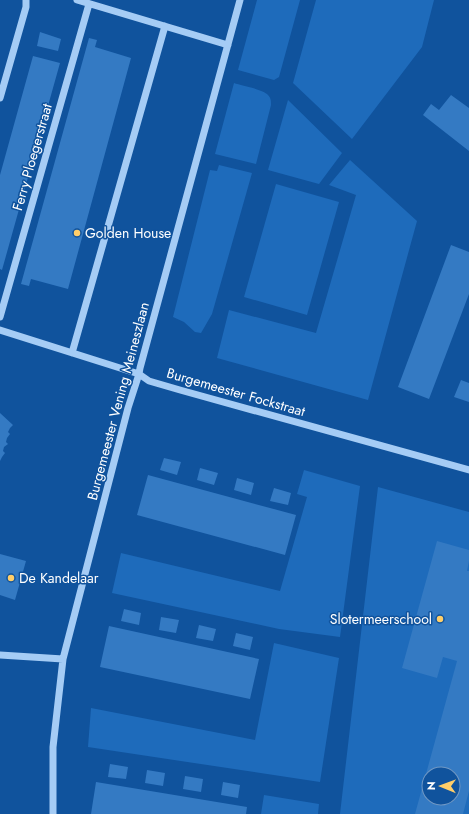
<svg xmlns="http://www.w3.org/2000/svg" width="469" height="814" viewBox="0 0 469 814" font-family="Jost,sans-serif">
  <style>
    .green { fill: #1e6bbb; fill-rule: evenodd }
    .building { fill: #347ac3; fill-rule: evenodd }
    .lines { fill: none; stroke-linecap: round; stroke-linejoin: round }
    .minor { stroke: #a5ccf5; stroke-width: 7 }
    .poi-dot { fill: #ffce69; stroke: #10539d; stroke-width: 1.5 }
    .labels { text-anchor: middle; dominant-baseline: central; stroke-width: 3; stroke-linejoin: round; paint-order: stroke }
    .street-label { font-size: 14px; fill: #fff; stroke: #10539d }
    .poi-label { font-size: 14px; fill: #fff; stroke: #10539d; text-anchor: start }
  </style>
  <rect width="100%" height="100%" fill="#10539d"/>
  <path class="green" d="M 257,0 L 300,0 L 279,77 L 274,80 L 238,70 Z
    M 316,0 L 434,0 L 422,47 L 352,139 L 293,83 Z
    M 234,83 C 242,86 263,89 268,95 C 271,98 271,101 271,105 L 256,164 L 215,154 Z
    M 288,100 L 342,153 L 319,184 L 268,170 Z
    M 350,160 L 417,221 L 368,400 L 217,358 L 229,310 L 316,333 L 356,195 L 329,185 Z
    M 219,165 L 252,173 L 212,314 L 201,333 L 195,332 L 184,322 L 173,317 L 210,170 L 217,171 Z
    M 276,184 L 339,202 L 307,315 L 244,297 Z
    M 304,470 L 360,486 L 340,637 L 279,629 L 112,593 L 121,553 L 280,591 L 307,497 L 297,494 Z
    M 378,487 L 469,512 L 469,814 L 340,814 ZM 429,774 L 453,774 L 453,798 L 429,798 Z
    M 274,643 L 339,658 L 320,782 L 88,747 L 91,708 L 255,740 Z
    M 264,795 L 319,804 L 318,814 L 261,814 Z"/>
  <path class="building" d="M 40,32 L 61,39 L 58,51 L 37,46 Z
    M 89,38 L 97,40 L 95,47 L 131,58 L 68,289 L 31,279 L 29,286 L 21,284 Z
    M 33,56 L 60,63 L 2,270 L 0,269 L 0,175 Z
    M 451,95 L 469,108 L 469,151 L 423,115 L 431,104 L 439,110 Z
    M 451,245 L 469,252 L 469,294 L 429,399 L 398,387 Z
    M 461,380 L 469,383 L 469,402 L 454,397 Z
    M 0,413 L 13,425 L 10,428 L 8,432 L 10,434 L 7,438 L 6,442 L 8,444 L 4,447 L 3,451 L 5,453 L 2,457 L 0,461 Z
    M 164,458 L 181,462 L 177,475 L 160,470 Z
    M 200,468 L 218,473 L 214,485 L 197,480 Z
    M 148,475 L 296,515 L 285,555 L 137,515 Z
    M 237,478 L 254,483 L 251,495 L 234,490 Z
    M 274,488 L 291,493 L 288,505 L 270,501 Z
    M 437,541 L 469,550 L 469,561 L 467,571 L 469,571 L 469,791 L 463,814 L 415,814 L 457,661 L 443,657 L 437,678 L 402,668 ZM 429,774 L 453,774 L 453,798 L 429,798 Z
    M 0,554 L 26,561 L 15,600 L 0,595 Z
    M 124,609 L 141,613 L 139,625 L 121,621 Z
    M 161,617 L 179,620 L 176,633 L 159,630 Z
    M 199,625 L 216,629 L 213,641 L 196,638 Z
    M 109,626 L 259,659 L 250,699 L 100,667 Z
    M 236,633 L 253,637 L 250,650 L 233,646 Z
    M 110,764 L 128,767 L 126,779 L 108,777 Z
    M 147,770 L 165,773 L 163,786 L 145,783 Z
    M 185,776 L 203,779 L 201,792 L 183,789 Z
    M 96,782 L 247,807 L 246,814 L 91,814 Z
    M 223,782 L 240,785 L 238,798 L 221,795 Z"/>
  <g class="lines">
    <path class="minor" d="M 77,0 L 228,45
      M 0,98 L 26,7 L 26,0
      M 0,317 L 89,4
      M 0,330 L 139,374 L 149,381 L 180,390 L 469,470
      M 72,353 L 165,26
      M 0,655 L 63,659
      M 53,814 L 53,747 L 63,659 L 128,408 L 139,374 L 140,368 L 240,0"/>
  </g>
  <g class="poi-dot">
    <circle cx="77" cy="233" r="4"/>
    <circle cx="11" cy="578" r="4"/>
    <circle cx="440" cy="619" r="4"/>
  </g>
  <g class="labels">
    <g class="street-label">
      <text transform="translate(32 157) rotate(-74)">Ferry Ploegerstraat</text>
      <text transform="translate(236 392) rotate(16)">Burgemeester Fockstraat</text>
      <text transform="translate(118 401) rotate(-75)">Burgemeester Vening Meineszlaan</text>
    </g>
    <g class="poi-label">
      <text x="85" y="233">Golden House</text>
      <text x="19" y="578">De Kandelaar</text>
      <text x="432" y="619" text-anchor="end">Slotermeerschool</text>
    </g>
  </g>
  <g transform="translate(441 786) rotate(271)"><circle r="19" fill="#10539d" stroke="#7098c4"/>
  <path d="M0-3L7 15L0 10L-7 15Z" fill="#ffce69"/>
  <text y="-6" font-size="11" font-weight="bold" text-anchor="middle" fill="#ffffff">N</text>
  </g>
</svg>
